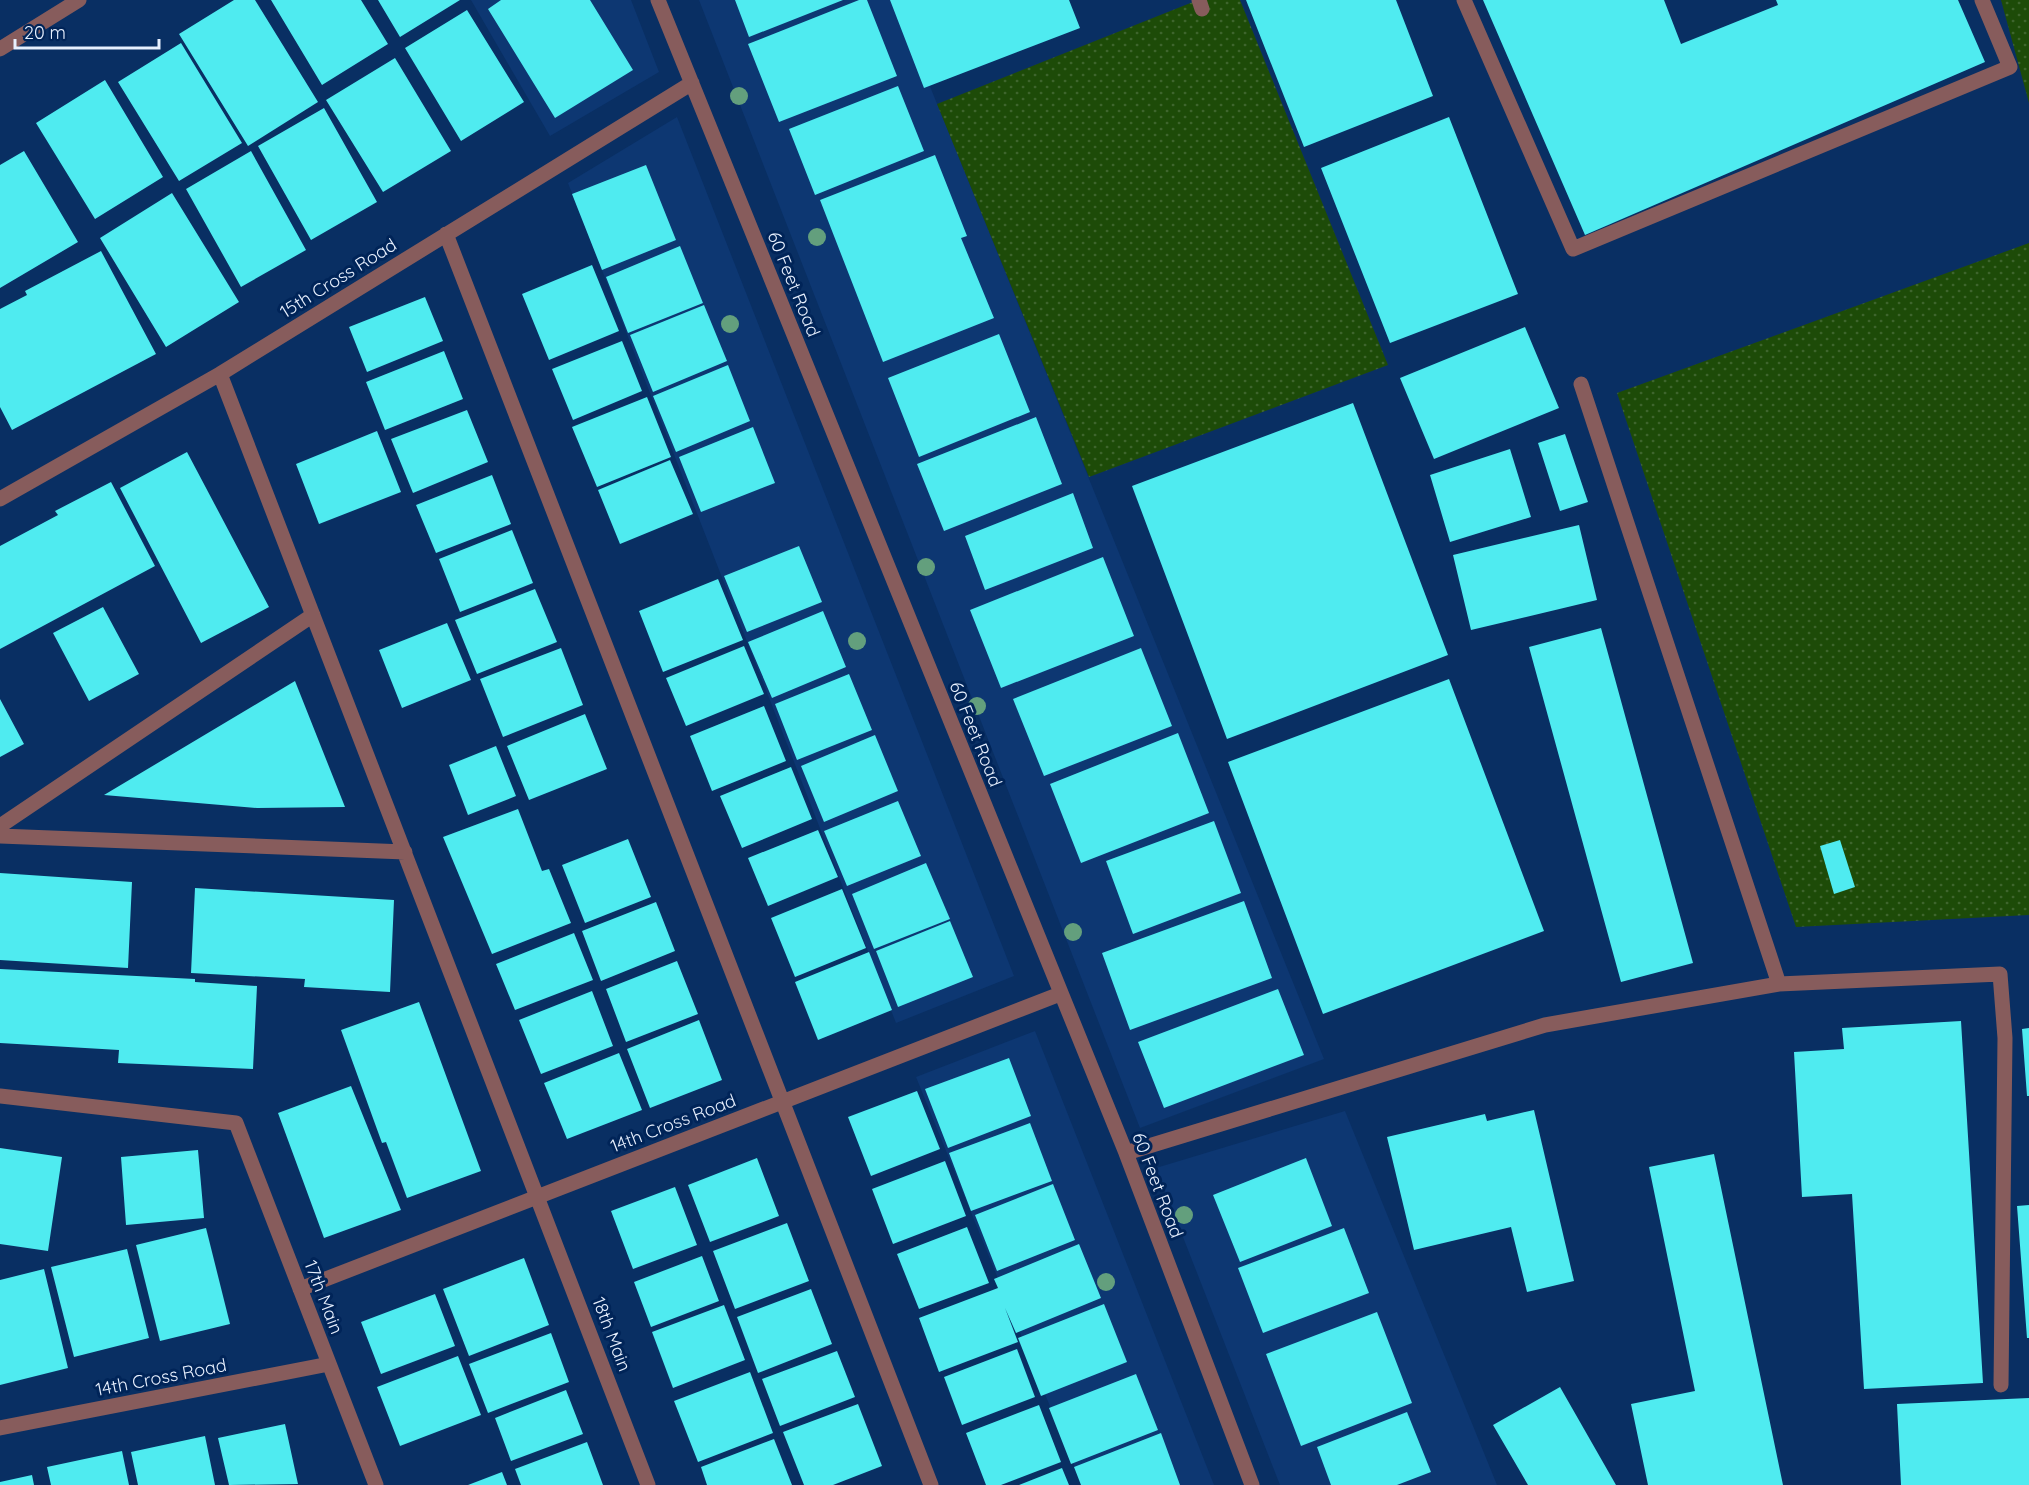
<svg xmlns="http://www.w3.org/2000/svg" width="2029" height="1485" viewBox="0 0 2029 1485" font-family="Quicksand,sans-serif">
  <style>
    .built { fill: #0d3772 }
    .grass { fill: url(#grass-dots) }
    .building { fill: #4febf0 }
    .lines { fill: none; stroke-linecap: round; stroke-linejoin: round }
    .minor { stroke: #875c5c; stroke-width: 15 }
    .tree { fill: #639f7d }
    .labels { text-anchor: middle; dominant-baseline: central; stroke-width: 6; stroke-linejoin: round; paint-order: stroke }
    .street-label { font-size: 18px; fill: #e7f0fe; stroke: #002458 }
  </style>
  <defs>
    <pattern id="grass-dots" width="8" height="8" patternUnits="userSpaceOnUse" patternTransform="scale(1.5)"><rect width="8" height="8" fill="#1d4b08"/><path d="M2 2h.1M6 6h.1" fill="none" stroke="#3e652d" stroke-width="1.8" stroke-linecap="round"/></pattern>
  </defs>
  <rect width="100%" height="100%" fill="#092f63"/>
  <path class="built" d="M 471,0 L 631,0 L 659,72 L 550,136 Z
    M 699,0 L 895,0 L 1324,1059 L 1140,1128 Z
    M 677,117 L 1014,976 L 896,1023 L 568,183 Z
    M 1035,1031 L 1214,1485 L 1082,1485 L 916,1077 Z
    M 1345,1111 L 1497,1485 L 1280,1485 L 1156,1168 Z"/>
  <path class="grass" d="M 1198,0 L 1240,0 L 1388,365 L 1089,477 L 937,104 Z
    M 2001,0 L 2029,0 L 2029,103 Z
    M 2029,243 L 2029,915 L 1796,927 L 1617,393 Z"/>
  <path class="building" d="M 234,0 L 255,0 L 318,102 L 248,146 L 179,34 Z
    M 271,0 L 361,0 L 388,44 L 322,85 Z
    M 378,0 L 460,0 L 400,37 Z
    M 501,0 L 590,0 L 633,70 L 555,118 L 488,9 Z
    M 735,0 L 843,0 L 749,37 Z
    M 859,0 L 867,0 L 897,76 L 779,122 L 748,44 Z
    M 890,0 L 1069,0 L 1080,28 L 924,88 Z
    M 1246,0 L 1396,0 L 1433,96 L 1304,147 Z
    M 1483,0 L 1664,0 L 1681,44 L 1778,5 L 1776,0 L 1958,0 L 1985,62 L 1585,235 Z
    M 467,10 L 524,102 L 461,141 L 405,48 Z
    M 181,43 L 242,143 L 179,181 L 118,82 Z
    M 395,58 L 451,151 L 383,192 L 326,100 Z
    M 105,80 L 163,177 L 95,219 L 36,123 Z
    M 898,86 L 924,151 L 815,195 L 789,129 Z
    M 324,108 L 377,202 L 311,240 L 258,146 Z
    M 1449,117 L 1518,294 L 1390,343 L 1321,168 Z
    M 24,151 L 78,242 L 0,288 L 0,165 Z
    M 251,151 L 306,250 L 241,287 L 186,189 Z
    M 935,155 L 967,236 L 961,238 L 994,318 L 883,362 L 820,200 Z
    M 646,165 L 676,240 L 602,270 L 572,194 Z
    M 172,193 L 239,302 L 166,347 L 100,238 Z
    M 680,246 L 703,303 L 628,333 L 606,277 Z
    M 101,251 L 156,354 L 12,430 L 0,407 L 0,309 L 27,295 L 25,291 Z
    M 592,265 L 619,331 L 549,360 L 522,294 Z
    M 425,297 L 443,341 L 367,372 L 349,327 Z
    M 704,305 L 727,361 L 653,392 L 630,335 Z
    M 1525,327 L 1559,408 L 1434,459 L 1400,378 Z
    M 999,334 L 1030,412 L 919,457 L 888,378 Z
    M 622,341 L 642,391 L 573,420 L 552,369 Z
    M 444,351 L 463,399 L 385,430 L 366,382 Z
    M 728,365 L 750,421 L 676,452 L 653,396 Z
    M 647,397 L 671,457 L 597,487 L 572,427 Z
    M 1353,403 L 1448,655 L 1227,739 L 1132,486 Z
    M 467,410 L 488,462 L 413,493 L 391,439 Z
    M 1036,417 L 1062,484 L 944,531 L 917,464 Z
    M 753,427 L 775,483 L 701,512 L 679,457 Z
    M 377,431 L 401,492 L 319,524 L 296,464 Z
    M 1565,434 L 1588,502 L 1560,511 L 1538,443 Z
    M 1510,449 L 1531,517 L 1450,542 L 1430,475 Z
    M 187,452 L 269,607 L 201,643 L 120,488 Z
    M 670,460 L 693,514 L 620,544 L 598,490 Z
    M 492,475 L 511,524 L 436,553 L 416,505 Z
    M 111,482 L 155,566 L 0,649 L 0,546 L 58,515 L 55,511 Z
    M 1073,493 L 1093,548 L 985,590 L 965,536 Z
    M 1579,525 L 1597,600 L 1471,630 L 1453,555 Z
    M 512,530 L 533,583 L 460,612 L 439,559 Z
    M 799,546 L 822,602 L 747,632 L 724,576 Z
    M 1103,557 L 1134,636 L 1001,688 L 970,610 Z
    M 718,579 L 743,640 L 663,672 L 639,611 Z
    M 535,589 L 557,642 L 477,674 L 455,620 Z
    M 103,607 L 139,674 L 89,701 L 53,633 Z
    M 823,611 L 846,667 L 772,698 L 748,642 Z
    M 447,623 L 471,680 L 402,708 L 379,650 Z
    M 1601,628 L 1693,963 L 1621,982 L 1529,647 Z
    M 744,646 L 764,694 L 686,726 L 666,678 Z
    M 561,648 L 583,705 L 503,737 L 480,679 Z
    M 1141,648 L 1172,726 L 1044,776 L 1013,699 Z
    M 849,674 L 872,730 L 797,760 L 775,704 Z
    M 1449,679 L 1544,931 L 1323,1014 L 1228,762 Z
    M 295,681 L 345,807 L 257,808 L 104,795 Z
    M 0,699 L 24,744 L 0,757 Z
    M 764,706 L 786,761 L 712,791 L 690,736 Z
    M 585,714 L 607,769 L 529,800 L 507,746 Z
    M 1178,733 L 1209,813 L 1081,863 L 1050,784 Z
    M 875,735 L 898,791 L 824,822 L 801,766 Z
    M 496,746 L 516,796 L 468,815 L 449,765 Z
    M 791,767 L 812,819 L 742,848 L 720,796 Z
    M 898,801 L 921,856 L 847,886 L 824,831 Z
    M 518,809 L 542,871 L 549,869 L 571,923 L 492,954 L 443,837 Z
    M 1214,821 L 1241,893 L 1133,934 L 1106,861 Z
    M 818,830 L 838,877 L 768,906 L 748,858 Z
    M 628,839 L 651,897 L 585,923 L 562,865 Z
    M 1840,840 L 1855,887 L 1834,894 L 1820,846 Z
    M 926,863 L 950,919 L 874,949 L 852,894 Z
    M 0,873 L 132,882 L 128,968 L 0,960 Z
    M 195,888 L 394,900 L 390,992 L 304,987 L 305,979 L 191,973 Z
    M 842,889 L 866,948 L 795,977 L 771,918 Z
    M 1244,901 L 1272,978 L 1130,1030 L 1102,953 Z
    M 656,902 L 675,951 L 601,981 L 582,931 Z
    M 950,921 L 973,977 L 898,1007 L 876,951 Z
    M 574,933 L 593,980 L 515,1010 L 496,964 Z
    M 869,952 L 892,1010 L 818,1040 L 795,982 Z
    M 677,961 L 698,1014 L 626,1042 L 606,989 Z
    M 0,969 L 195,979 L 195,982 L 257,986 L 253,1069 L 118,1063 L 119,1050 L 0,1043 Z
    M 1278,989 L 1304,1055 L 1164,1108 L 1138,1042 Z
    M 592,991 L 613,1046 L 541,1074 L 519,1020 Z
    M 419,1002 L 481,1171 L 407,1198 L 386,1142 L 382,1143 L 341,1030 Z
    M 699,1020 L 722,1080 L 650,1108 L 627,1049 Z
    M 1961,1021 L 1983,1383 L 1864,1389 L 1852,1194 L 1802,1197 L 1794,1052 L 1844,1049 L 1842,1028 Z
    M 2029,1028 L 2029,1096 L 2027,1096 L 2022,1029 Z
    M 619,1053 L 642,1110 L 567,1139 L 544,1083 Z
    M 1009,1058 L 1031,1116 L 948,1148 L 925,1089 Z
    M 351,1086 L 401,1210 L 324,1238 L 278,1113 Z
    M 917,1091 L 940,1149 L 871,1176 L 848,1117 Z
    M 1534,1110 L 1574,1281 L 1527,1292 L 1511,1227 L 1414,1250 L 1387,1137 L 1485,1114 L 1487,1121 Z
    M 1030,1123 L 1052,1181 L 971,1211 L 949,1153 Z
    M 0,1148 L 62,1157 L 48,1251 L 0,1244 Z
    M 198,1150 L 204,1218 L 126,1225 L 121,1157 Z
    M 1714,1154 L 1783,1485 L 1648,1485 L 1631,1404 L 1695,1391 L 1649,1167 Z
    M 757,1158 L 779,1216 L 710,1242 L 688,1185 Z
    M 1306,1158 L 1332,1226 L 1240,1262 L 1213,1195 Z
    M 945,1161 L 966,1216 L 893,1244 L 872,1189 Z
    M 1053,1184 L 1075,1240 L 997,1271 L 975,1215 Z
    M 675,1187 L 697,1245 L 633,1269 L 611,1211 Z
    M 2029,1205 L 2029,1338 L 2027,1338 L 2017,1206 Z
    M 787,1223 L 809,1281 L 735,1309 L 713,1251 Z
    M 967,1227 L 989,1283 L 919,1309 L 897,1254 Z
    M 206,1228 L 230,1324 L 160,1341 L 136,1245 Z
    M 1344,1228 L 1369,1293 L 1263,1333 L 1238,1268 Z
    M 1079,1244 L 1101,1298 L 1016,1333 L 1005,1308 L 1018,1342 L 939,1372 L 919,1318 L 998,1288 L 994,1279 Z
    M 127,1249 L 149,1338 L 74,1357 L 51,1267 Z
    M 702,1256 L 719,1301 L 651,1327 L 634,1282 Z
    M 524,1258 L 549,1325 L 469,1356 L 443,1289 Z
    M 44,1269 L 68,1368 L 0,1385 L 0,1280 Z
    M 811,1289 L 832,1344 L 758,1373 L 737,1317 Z
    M 435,1294 L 455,1346 L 381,1374 L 361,1322 Z
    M 1104,1304 L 1127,1362 L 1041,1396 L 1018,1338 Z
    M 724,1305 L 745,1360 L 673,1388 L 652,1332 Z
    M 1377,1312 L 1412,1403 L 1301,1446 L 1266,1354 Z
    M 551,1333 L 569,1382 L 488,1413 L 469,1364 Z
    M 1017,1349 L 1035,1397 L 962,1425 L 944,1377 Z
    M 837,1351 L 855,1397 L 780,1426 L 762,1379 Z
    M 458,1356 L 481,1415 L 400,1446 L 377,1387 Z
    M 750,1372 L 773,1433 L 698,1462 L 674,1401 Z
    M 1136,1374 L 1158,1430 L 1071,1464 L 1049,1408 Z
    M 1560,1387 L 1616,1485 L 1528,1485 L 1493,1425 Z
    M 566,1390 L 583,1434 L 511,1461 L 495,1418 Z
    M 2029,1398 L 2029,1485 L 1901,1485 L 1897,1404 Z
    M 858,1404 L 882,1466 L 833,1485 L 804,1485 L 783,1432 Z
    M 1039,1405 L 1061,1462 L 1001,1485 L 986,1485 L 966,1433 Z
    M 1407,1412 L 1431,1472 L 1397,1485 L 1331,1485 L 1317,1447 Z
    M 285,1424 L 298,1484 L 229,1485 L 218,1438 Z
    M 1161,1433 L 1180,1485 L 1081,1485 L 1074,1467 Z
    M 205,1436 L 215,1485 L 138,1485 L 131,1452 Z
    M 774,1439 L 792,1485 L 707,1485 L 701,1467 Z
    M 587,1442 L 603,1485 L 521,1485 L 515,1469 Z
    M 122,1451 L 129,1485 L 51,1485 L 47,1467 Z
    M 1062,1468 L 1069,1485 L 1019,1485 Z
    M 502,1472 L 507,1485 L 468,1485 Z
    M 32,1475 L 34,1485 L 0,1485 L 0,1482 Z"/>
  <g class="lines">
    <path class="minor" d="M 658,0 L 1126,1153 L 1252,1485
      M 1199,0 L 1202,9
      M 1464,0 L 1573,249 L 2010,67 L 1982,0
      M 0,49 L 79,0
      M 446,234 L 931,1485
      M 220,374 L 648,1485
      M 1581,384 L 1779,984
      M 0,499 L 220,374 L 692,83
      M 0,826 L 313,615
      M 0,836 L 405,852
      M 0,1096 L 236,1123 L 376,1485
      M 1126,1153 L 1545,1025 L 1779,984 L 2000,974 L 2005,1038 L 2001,1385
      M 300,1289 L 1060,994
      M 0,1428 L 329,1364"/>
  </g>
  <g class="tree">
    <circle cx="739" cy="96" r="9"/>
    <circle cx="817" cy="237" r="9"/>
    <circle cx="730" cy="324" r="9"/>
    <circle cx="926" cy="567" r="9"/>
    <circle cx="857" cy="641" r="9"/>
    <circle cx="977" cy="706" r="9"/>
    <circle cx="1073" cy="932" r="9"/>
    <circle cx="1184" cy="1215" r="9"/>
    <circle cx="1106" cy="1282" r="9"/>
  </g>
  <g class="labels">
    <g class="street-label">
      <text transform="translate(338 278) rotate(-32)">15th Cross Road</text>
      <text transform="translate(794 284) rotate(68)">60 Feet Road</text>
      <text transform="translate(976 734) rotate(68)">60 Feet Road</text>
      <text transform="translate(673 1123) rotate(-21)">14th Cross Road</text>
      <text transform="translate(1158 1185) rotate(69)">60 Feet Road</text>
      <text transform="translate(324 1297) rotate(69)">17th Main</text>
      <text transform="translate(612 1334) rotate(69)">18th Main</text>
      <text transform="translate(161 1377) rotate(-11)">14th Cross Road</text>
    </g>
  </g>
  <path d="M15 39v9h144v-9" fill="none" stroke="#e7f0fe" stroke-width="3"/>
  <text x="24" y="39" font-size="18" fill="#e7f0fe" stroke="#002458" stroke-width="4.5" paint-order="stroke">20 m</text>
</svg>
